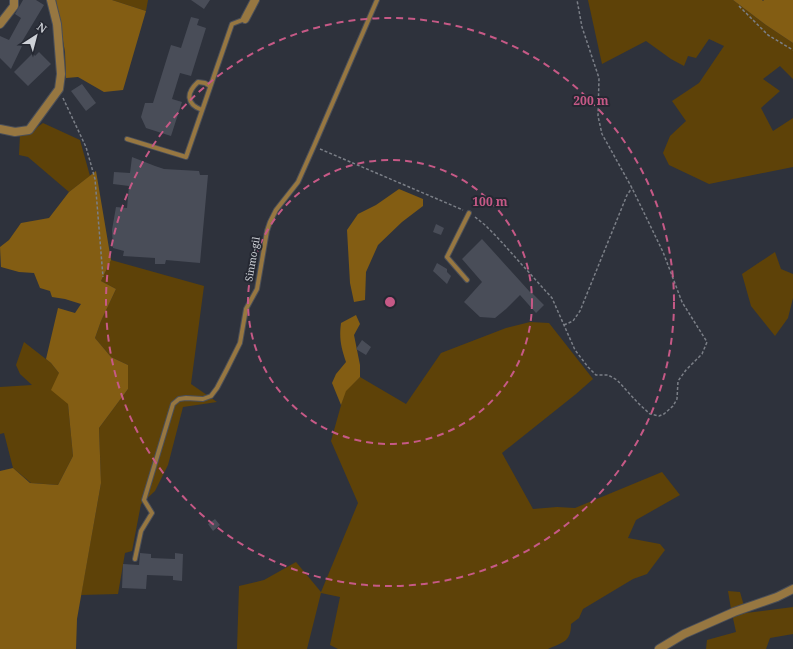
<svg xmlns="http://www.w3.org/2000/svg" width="793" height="649" viewBox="0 0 793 649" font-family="'Noto Serif',serif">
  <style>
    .green { fill: #5e4208 }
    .forest { fill: #835d13 }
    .building { fill: #494d58 }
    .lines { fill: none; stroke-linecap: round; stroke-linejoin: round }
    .service-casing { stroke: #4b4f58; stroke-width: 6 }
    .minor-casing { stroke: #4b4f58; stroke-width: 10 }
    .path { stroke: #7b7f87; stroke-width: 1.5; stroke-dasharray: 3 2; stroke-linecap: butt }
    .service { stroke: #977741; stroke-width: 4 }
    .minor { stroke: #977741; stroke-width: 8 }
    .ring { fill: none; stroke: #c65986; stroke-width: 2; stroke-dasharray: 7 5 }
    .labels { text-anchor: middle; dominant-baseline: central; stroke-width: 4; stroke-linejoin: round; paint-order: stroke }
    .street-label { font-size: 10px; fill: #ced1d7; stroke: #252832 }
    .centre { fill: #c65986; stroke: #252832; stroke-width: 2 }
    .ring-label { font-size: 12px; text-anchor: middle; font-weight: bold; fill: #c65986; stroke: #252832; stroke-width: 4; stroke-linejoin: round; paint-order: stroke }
  </style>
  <rect width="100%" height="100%" fill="#2e323c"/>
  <path class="green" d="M 112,0 L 148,0 L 146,11 Z
    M 588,0 L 733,0 L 766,25 L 793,43 L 793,79 L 780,66 L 763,79 L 780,91 L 761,108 L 773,131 L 793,118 L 793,167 L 709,184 L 669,165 L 663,153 L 670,136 L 686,121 L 672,101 L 699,83 L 724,46 L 709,39 L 696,58 L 688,56 L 684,66 L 671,59 L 646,41 L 602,64 Z
    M 43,123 L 80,140 L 90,176 L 69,192 L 28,157 L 19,155 L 20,134 L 28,134 Z
    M 775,252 L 781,269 L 793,274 L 793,298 L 788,318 L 775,336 L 751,306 L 742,274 Z
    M 111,260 L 204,286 L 191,384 L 217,402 L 183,407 L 168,465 L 155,491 L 141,504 L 132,551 L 125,553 L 118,594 L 81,595 L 101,483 L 99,428 L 128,389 L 128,365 L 111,357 L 95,338 L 101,321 L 116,289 L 101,281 Z
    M 530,322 L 549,323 L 593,379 L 576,394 L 502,453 L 533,509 L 557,507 L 575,508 L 662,472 L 680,495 L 636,520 L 628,538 L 660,544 L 665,550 L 647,574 L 633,579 L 583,609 L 579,618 L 571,624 C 571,642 563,642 548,649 L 338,649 L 330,645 L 340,597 L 321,593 L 307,649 L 237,649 L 239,586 L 264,580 L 296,562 L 321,592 L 358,503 L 331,441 L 345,391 L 360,377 L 406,404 L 441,353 L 506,328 Z
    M 24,342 L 51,363 L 59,373 L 68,404 L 73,456 L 58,485 L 31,483 L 13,468 L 4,433 L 0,434 L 0,387 L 32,385 L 20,374 L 16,365 Z
    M 728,591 L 740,592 L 746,613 L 793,607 L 793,634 L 770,638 L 766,649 L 706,649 L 707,640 L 736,632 L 731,609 Z"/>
  <path class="forest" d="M 56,0 L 112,0 L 146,11 L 123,90 L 104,92 L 78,77 L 66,78 L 65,52 Z
    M 733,0 L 762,0 L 763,1 L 764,0 L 793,0 L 793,43 L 766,25 Z
    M 96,171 L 111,260 L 101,281 L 116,289 L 101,321 L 95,338 L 111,357 L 128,365 L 128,389 L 99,428 L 101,483 L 77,619 L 76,649 L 0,649 L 0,471 L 13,468 L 30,483 L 58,485 L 73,456 L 68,404 L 51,390 L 59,373 L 51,363 L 46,359 L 58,308 L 75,313 L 81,304 L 65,299 L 52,297 L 50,291 L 40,288 L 34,273 L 19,272 L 1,267 L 0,247 L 9,240 L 21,223 L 49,218 L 69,192 Z
    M 399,189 L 423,199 L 423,206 L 402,222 L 378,245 L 366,272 L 365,300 L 354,302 L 350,283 L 347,230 L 358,214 L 376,205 Z
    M 356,315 L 360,324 L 354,335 L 360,365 L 360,377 L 346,391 L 341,405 L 332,383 L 336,374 L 346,362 C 341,347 339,339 341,323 Z"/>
  <path class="building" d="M 23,0 L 36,0 L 44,5 L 20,45 L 22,46 L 11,69 L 0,58 L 0,36 L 9,40 L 21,18 L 15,14 Z
    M 191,0 L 210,0 L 204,9 Z
    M 191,17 L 199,19 L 197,25 L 206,28 L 191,76 L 180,73 L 172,99 L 182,102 L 171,136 L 146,128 L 141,117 L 145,103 L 153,103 L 171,45 L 181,48 Z
    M 39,52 L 51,64 L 28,86 L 14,72 L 33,53 L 35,56 Z
    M 82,84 L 96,103 L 86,111 L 71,91 Z
    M 132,157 L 155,166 L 164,169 L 199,171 L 200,175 L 208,175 L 200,263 L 166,260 L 165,264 L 155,264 L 155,258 L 123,256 L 124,251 L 113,248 L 112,230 L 116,207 L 127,208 L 129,186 L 113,184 L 114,172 L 130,173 Z
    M 436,224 L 444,228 L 441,235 L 433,232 Z
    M 482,239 L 530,292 L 530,291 L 544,305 L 536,313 L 520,295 L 506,309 L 495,318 L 480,317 L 464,302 L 482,282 L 462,259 Z
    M 437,263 L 447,269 L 447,272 L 451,276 L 447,284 L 433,271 Z
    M 362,340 L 371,347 L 366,355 L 356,349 Z
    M 215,519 L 220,525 L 213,531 L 208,524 Z
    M 140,553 L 151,554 L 151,558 L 175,559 L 175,553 L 183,554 L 182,581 L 173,580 L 173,576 L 147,575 L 146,589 L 122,588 L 123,564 L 139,565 Z"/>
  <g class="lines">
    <g class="service-casing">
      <path id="service" d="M 202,110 C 186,104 186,93 198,82 L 205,83 L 210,86
        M 127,139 L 186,157 L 232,24 L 245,19
        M 467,280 L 447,257 L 469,213
        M 135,559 L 141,531 L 152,513 L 144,500 L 173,404 L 179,399 L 186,398 L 203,399 L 211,396 L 217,388 L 227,369 L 240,343 L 246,309 L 257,289 L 267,231 L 270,222 L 276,210 L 298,182 L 314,146 L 377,0"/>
    </g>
    <g class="minor-casing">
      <path id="minor" d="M 245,19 L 255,0
        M 0,24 L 14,6 L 14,0
        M 0,129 L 15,132 L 29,130 L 59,89 L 61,74 L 57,24 L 51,0
        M 659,649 L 684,634 L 734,612 L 777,597 L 793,589"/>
    </g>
    <path class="path" d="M 739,6 L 768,35 L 793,50
      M 63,98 L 86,147 L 95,179 L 103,277
      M 320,149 L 463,210
      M 475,217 L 485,225 L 497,237 L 552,298 L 575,350 L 588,367 L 596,375 L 608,375 L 617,380 L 638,403 L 650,414 L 659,416 L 664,414 L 673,406 L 677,399 L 678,381 L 686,370 L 702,354 L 707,342 L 682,302 L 663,252 L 632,188 L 602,134 L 598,116 L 599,78 L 582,27 L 577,0
      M 564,325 L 573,321 L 580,311 L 627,195 L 632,188"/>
    <use href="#service" class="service"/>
    <use href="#minor" class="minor"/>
  </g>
  <g class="ring">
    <circle cx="390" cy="302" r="142"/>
    <circle cx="390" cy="302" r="284"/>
  </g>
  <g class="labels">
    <g class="street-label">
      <text transform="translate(252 259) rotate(-80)">Sinmo-gil</text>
    </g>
  </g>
  <circle cx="390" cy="302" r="6" class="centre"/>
  <g class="ring-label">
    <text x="591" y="105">200 m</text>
    <text x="490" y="206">100 m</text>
  </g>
  <g transform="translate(36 36) rotate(36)" stroke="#252832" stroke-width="3" paint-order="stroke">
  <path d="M0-3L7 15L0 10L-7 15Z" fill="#ced1d7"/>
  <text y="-6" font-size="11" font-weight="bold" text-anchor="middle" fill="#ced1d7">N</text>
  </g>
</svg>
